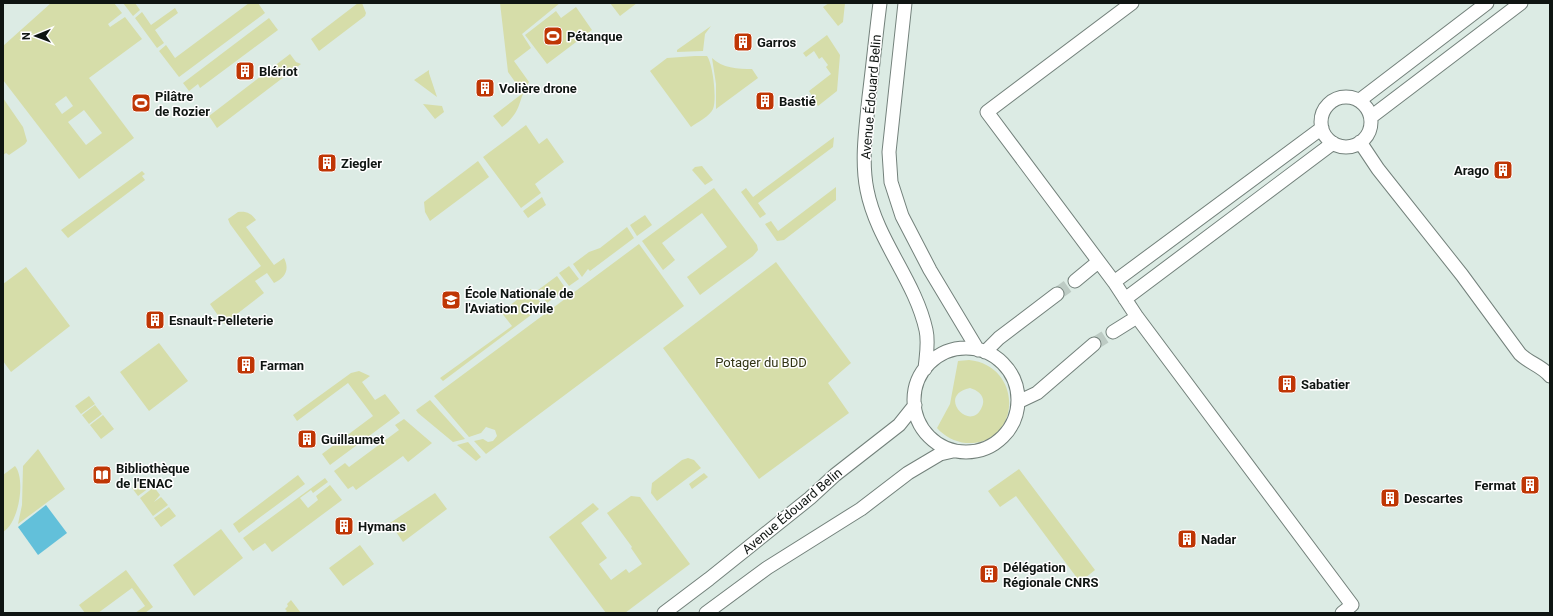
<svg xmlns="http://www.w3.org/2000/svg" width="1553" height="616" viewBox="0 0 1553 616" font-family="Roboto,sans-serif">
  <style>
    .green { fill: #d6dda9; fill-rule: evenodd }
    .water { fill: #62c0da }
    .lines { fill: none; stroke-linecap: round; stroke-linejoin: round }
    .street-tunnel { stroke: #bdcbc4; stroke-width: 13; stroke-dasharray: 13 6; stroke-linecap: butt }
    .street-casing { stroke: #73817b; stroke-width: 15 }
    .street { stroke: #fff; stroke-width: 13 }
    .labels { text-anchor: middle; dominant-baseline: central; stroke-width: 3; stroke-linejoin: round; paint-order: stroke }
    .poi-label { font-size: 13px; font-weight: bold; fill: #0f1512; stroke: #fff; text-anchor: start }
    .street-label { font-size: 13px; fill: #0f1512; stroke: #fff }
    .park-label { font-size: 13px; fill: #313414; stroke: #fff }
  </style>
  <rect width="100%" height="100%" fill="#dcebe4"/>
  <path class="green" d="M 51,3 L 114,3 L 122,13 L 108,24 L 110,27 L 125,17 L 142,39 L 89,78 L 134,138 L 79,179 L 3,80 L 3,46 ZM 66,96 L 73,106 L 62,114 L 55,104 ZM 84,110 L 102,133 L 86,145 L 68,122 Z
    M 123,3 L 135,3 L 140,10 L 133,16 Z
    M 249,3 L 258,3 L 265,13 L 179,77 L 159,51 L 166,45 L 175,58 Z
    M 358,3 L 362,3 L 366,13 L 365,16 L 319,51 L 311,39 Z
    M 500,3 L 560,3 L 522,34 L 531,48 L 514,61 L 529,82 C 517,101 523,111 502,127 L 493,116 L 523,93 L 508,72 Z
    M 610,3 L 637,3 L 620,16 Z
    M 829,3 L 845,3 L 843,22 L 838,26 L 823,7 Z
    M 576,7 L 592,30 L 547,64 L 525,35 L 556,11 L 561,18 Z
    M 175,8 L 178,13 L 155,30 L 164,43 L 157,48 L 135,18 L 142,12 L 151,25 Z
    M 269,18 L 278,30 L 200,88 L 198,84 L 189,91 L 183,83 Z
    M 711,26 L 705,34 L 703,51 L 677,52 L 677,50 Z
    M 827,35 L 840,55 L 837,91 L 818,106 L 809,91 L 831,74 L 826,67 L 828,65 L 822,57 L 819,59 L 814,51 L 806,57 L 803,53 Z
    M 290,54 L 296,62 L 301,64 L 217,128 L 209,116 Z
    M 695,56 L 707,56 C 713,64 717,100 713,109 C 710,116 698,122 691,127 L 650,71 L 667,58 Z
    M 712,58 C 722,68 738,69 752,69 L 758,78 L 716,109 L 716,84 Z
    M 429,70 L 429,73 L 437,97 L 414,80 Z
    M 3,98 L 23,127 L 27,141 L 25,144 L 9,155 L 6,153 L 3,155 Z
    M 423,104 L 442,106 L 444,112 L 435,119 Z
    M 526,125 L 539,144 L 547,138 L 564,162 L 535,184 L 541,193 L 521,208 L 483,157 Z
    M 834,137 L 833,147 L 758,203 L 766,214 L 760,218 L 741,192 L 746,188 L 753,197 Z
    M 478,161 L 489,177 L 430,221 L 425,212 L 424,202 Z
    M 702,166 L 713,180 L 705,185 L 692,170 L 695,167 Z
    M 142,171 L 145,174 L 142,176 L 145,180 L 68,238 L 61,230 Z
    M 836,187 L 836,200 L 784,240 L 777,241 L 765,224 L 771,221 L 778,231 Z
    M 714,188 L 757,245 L 758,250 L 753,256 L 700,295 L 687,277 L 727,247 L 702,213 L 662,243 L 675,260 L 663,270 L 642,241 Z
    M 542,197 L 546,205 L 528,218 L 523,211 Z
    M 238,212 C 246,211 251,213 256,220 L 246,227 L 274,265 L 284,258 C 290,270 285,278 274,283 L 267,273 L 255,281 L 264,293 L 224,324 L 210,304 L 261,266 L 230,224 L 228,219 Z
    M 645,215 L 652,225 L 637,236 L 630,225 Z
    M 627,227 L 634,238 L 590,271 L 588,269 L 582,277 L 573,264 L 589,252 L 600,248 Z
    M 639,244 L 684,306 L 486,454 L 474,441 L 483,439 L 488,442 L 493,441 L 497,436 L 495,430 L 486,427 L 481,433 L 469,437 L 434,396 Z
    M 776,262 L 851,363 L 828,383 L 849,413 L 759,479 L 663,348 Z
    M 569,266 L 579,279 L 569,286 L 559,273 Z
    M 26,267 L 70,326 L 11,372 L 3,361 L 3,284 Z
    M 557,276 L 566,289 L 547,303 L 538,290 Z
    M 531,289 L 543,306 L 443,381 L 440,378 L 512,326 L 501,312 Z
    M 159,343 L 188,381 L 149,411 L 120,372 Z
    M 969,360 C 1025,366 1021,446 966,443 C 955,442 944,436 937,428 L 950,404 L 958,361 ZM 970,388 C 980,391 987,398 981,409 C 969,432 936,395 970,388 Z
    M 359,371 L 370,376 L 362,382 L 375,400 L 385,394 L 400,413 L 330,465 L 322,454 L 373,416 L 348,383 L 297,421 L 293,415 L 351,373 Z
    M 89,396 L 95,404 L 81,414 L 75,406 Z
    M 430,400 L 465,439 L 453,442 L 418,413 L 416,410 Z
    M 95,405 L 102,414 L 89,424 L 82,415 Z
    M 103,415 L 114,429 L 101,439 L 90,425 Z
    M 404,419 L 432,443 L 408,462 L 403,456 L 356,490 L 353,486 L 348,489 L 334,471 L 345,463 L 349,467 L 399,430 L 395,425 Z
    M 468,442 L 481,457 L 476,461 L 457,445 Z
    M 38,449 L 65,489 L 18,524 L 22,505 L 23,466 Z
    M 688,458 L 694,460 L 701,468 L 657,501 L 651,493 L 652,483 L 682,460 Z
    M 15,466 C 26,479 19,523 3,532 L 3,475 Z
    M 1019,469 L 1095,570 L 1080,582 L 1016,496 L 1000,507 L 988,491 Z
    M 704,473 L 708,477 L 692,489 L 689,484 Z
    M 298,475 L 305,484 L 239,533 L 233,524 Z
    M 146,477 L 153,485 L 138,496 L 132,488 Z
    M 325,478 L 328,482 L 313,493 L 311,490 L 300,498 L 308,508 L 318,500 L 316,496 L 330,485 L 342,500 L 272,552 L 265,543 L 253,551 L 243,538 Z
    M 154,487 L 160,495 L 154,502 L 161,497 L 168,505 L 153,516 L 140,498 Z
    M 435,493 L 447,509 L 403,542 L 390,523 Z
    M 631,496 L 640,497 L 690,564 L 625,613 L 606,613 L 549,537 L 593,503 L 599,509 L 581,523 L 607,558 L 599,564 L 611,580 L 626,569 L 629,573 L 642,564 L 631,548 L 632,547 L 607,513 Z
    M 169,507 L 176,516 L 161,527 L 154,518 Z
    M 221,529 L 243,558 L 194,596 L 173,565 Z
    M 360,545 L 374,564 L 343,586 L 329,568 Z
    M 126,570 L 153,607 L 145,613 L 135,613 L 145,606 L 132,588 L 98,613 L 85,613 L 79,605 Z
    M 291,600 L 301,613 L 284,613 L 287,611 L 285,609 L 288,606 L 287,604 Z"/>
  <path class="water" d="M 46,505 L 67,533 L 38,555 L 18,527 Z"/>
  <g class="lines">
    <path class="street-tunnel" d="M 1057,294 L 1075,281
      M 1094,344 L 1113,332"/>
    <g class="street-casing">
      <path id="street" d="M 880,3 C 876,34 873,65 869,97 C 866,128 861,160 867,190 C 877,241 915,280 926,330 C 929,343 926,357 925,369
        M 905,3 L 889,152 L 891,182 L 902,216 L 930,270 L 978,350
        M 1132,3 L 987,112 L 1114,282 L 1137,317 L 1352,605 L 1342,613
        M1321 122a25 25 0 1 1 50 0a25 25 0 1 1-50 0Z
        M 1360,100 L 1487,3
        M 1371,117 L 1521,3
        M 1360,142 L 1378,169 L 1462,275 L 1520,354 C 1529,363 1542,366 1550,376
        M 1075,281 L 1098,262
        M 1114,282 L 1322,128
        M 1125,299 L 1333,143
        M 1113,332 L 1137,317
        M914 400a52 52 0 1 1 104 0a52 52 0 1 1-104 0Z
        M 985,352 L 999,338 L 1057,294
        M 1018,402 L 1037,393 L 1094,344
        M 664,613 L 709,579 L 810,498 L 835,475 L 899,425 L 915,405
        M 706,613 L 767,568 L 861,509 L 908,473 L 940,454 L 953,451"/>
    </g>
    <use href="#street" class="street"/>
  </g>
  <defs>
    <g id="stadium-square" transform="scale(1)"><rect x="-9" y="-9" width="18" height="18" rx="4" fill="#bf3605" stroke="#fff"/><path d="M0-5a6.5 5 0 1 0 0 10a6.5 5 0 1 0 0-10ZM-3.5-1.8h7v3.6h-7Z" fill="#fff"/></g>
    <g id="building-square" transform="scale(1)"><rect x="-9" y="-9" width="18" height="18" rx="4" fill="#bf3605" stroke="#fff"/><path d="M-4-6H4V6H1V3H-1V6H-4ZM-2.5-4.3h1.7v1.8h-1.7ZM.8-4.3h1.7v1.8H.8ZM-2.5-1h1.7V.8h-1.7ZM.8-1h1.7V.8H.8Z" fill="#fff"/></g>
    <g id="university-square" transform="scale(1)"><rect x="-9" y="-9" width="18" height="18" rx="4" fill="#bf3605" stroke="#fff"/><path d="M0-5L7-2L0 1L-7-2ZM-4 1L0 2.5L4 1V4Q0 6-4 4Z" fill="#fff"/></g>
    <g id="library-square" transform="scale(1)"><rect x="-9" y="-9" width="18" height="18" rx="4" fill="#bf3605" stroke="#fff"/><path d="M-6-4Q-3-5.5-.7-3.5V5Q-3 3-6 4ZM6-4Q3-5.5 .7-3.5V5Q3 3 6 4Z" fill="#fff"/></g>
  </defs>
  <g fill-rule="evenodd">
    <use href="#stadium-square" x="553" y="36"/>
    <use href="#building-square" x="743" y="42"/>
    <use href="#building-square" x="245" y="71"/>
    <use href="#building-square" x="485" y="88"/>
    <use href="#building-square" x="765" y="101"/>
    <use href="#stadium-square" x="141" y="103"/>
    <use href="#building-square" x="327" y="163"/>
    <use href="#building-square" x="1503" y="170"/>
    <use href="#university-square" x="451" y="300"/>
    <use href="#building-square" x="155" y="320"/>
    <use href="#building-square" x="246" y="365"/>
    <use href="#building-square" x="1287" y="384"/>
    <use href="#building-square" x="307" y="439"/>
    <use href="#library-square" x="102" y="475"/>
    <use href="#building-square" x="1530" y="485"/>
    <use href="#building-square" x="1390" y="498"/>
    <use href="#building-square" x="344" y="526"/>
    <use href="#building-square" x="1187" y="539"/>
    <use href="#building-square" x="989" y="574"/>
  </g>
  <g class="labels">
    <g class="poi-label">
      <text x="567" y="36">Pétanque</text>
      <text x="757" y="42">Garros</text>
      <text x="259" y="71">Blériot</text>
      <text x="499" y="88">Volière drone</text>
      <text x="155" y="96">Pilâtre<tspan x="155" dy="15">de Rozier</tspan></text>
      <text x="779" y="101">Bastié</text>
      <text x="341" y="163">Ziegler</text>
      <text x="1489" y="170" text-anchor="end">Arago</text>
      <text x="465" y="293">École Nationale de<tspan x="465" dy="15">l'Aviation Civile</tspan></text>
      <text x="169" y="320">Esnault-Pelleterie</text>
      <text x="260" y="365">Farman</text>
      <text x="1301" y="384">Sabatier</text>
      <text x="321" y="439">Guillaumet</text>
      <text x="116" y="468">Bibliothèque<tspan x="116" dy="15">de l'ENAC</tspan></text>
      <text x="1516" y="485" text-anchor="end">Fermat</text>
      <text x="1404" y="498">Descartes</text>
      <text x="358" y="526">Hymans</text>
      <text x="1201" y="539">Nadar</text>
      <text x="1003" y="567">Délégation<tspan x="1003" dy="15">Régionale CNRS</tspan></text>
    </g>
    <g class="street-label">
      <text transform="translate(871 97) rotate(-85)">Avenue Édouard Belin</text>
      <text transform="translate(792 511) rotate(-40)">Avenue Édouard Belin</text>
    </g>
    <g class="park-label">
      <text x="761" y="362">Potager du BDD</text>
    </g>
  </g>
  <rect width="1553" height="616" fill="none" stroke="#0f1512" stroke-width="8"/>
  <g transform="translate(36 36) rotate(269)" stroke="#ffffff" stroke-width="3" paint-order="stroke">
  <path d="M0-3L7 15L0 10L-7 15Z" fill="#0f1512"/>
  <text y="-6" font-size="11" font-weight="bold" text-anchor="middle" fill="#0f1512">N</text>
  </g>
</svg>
